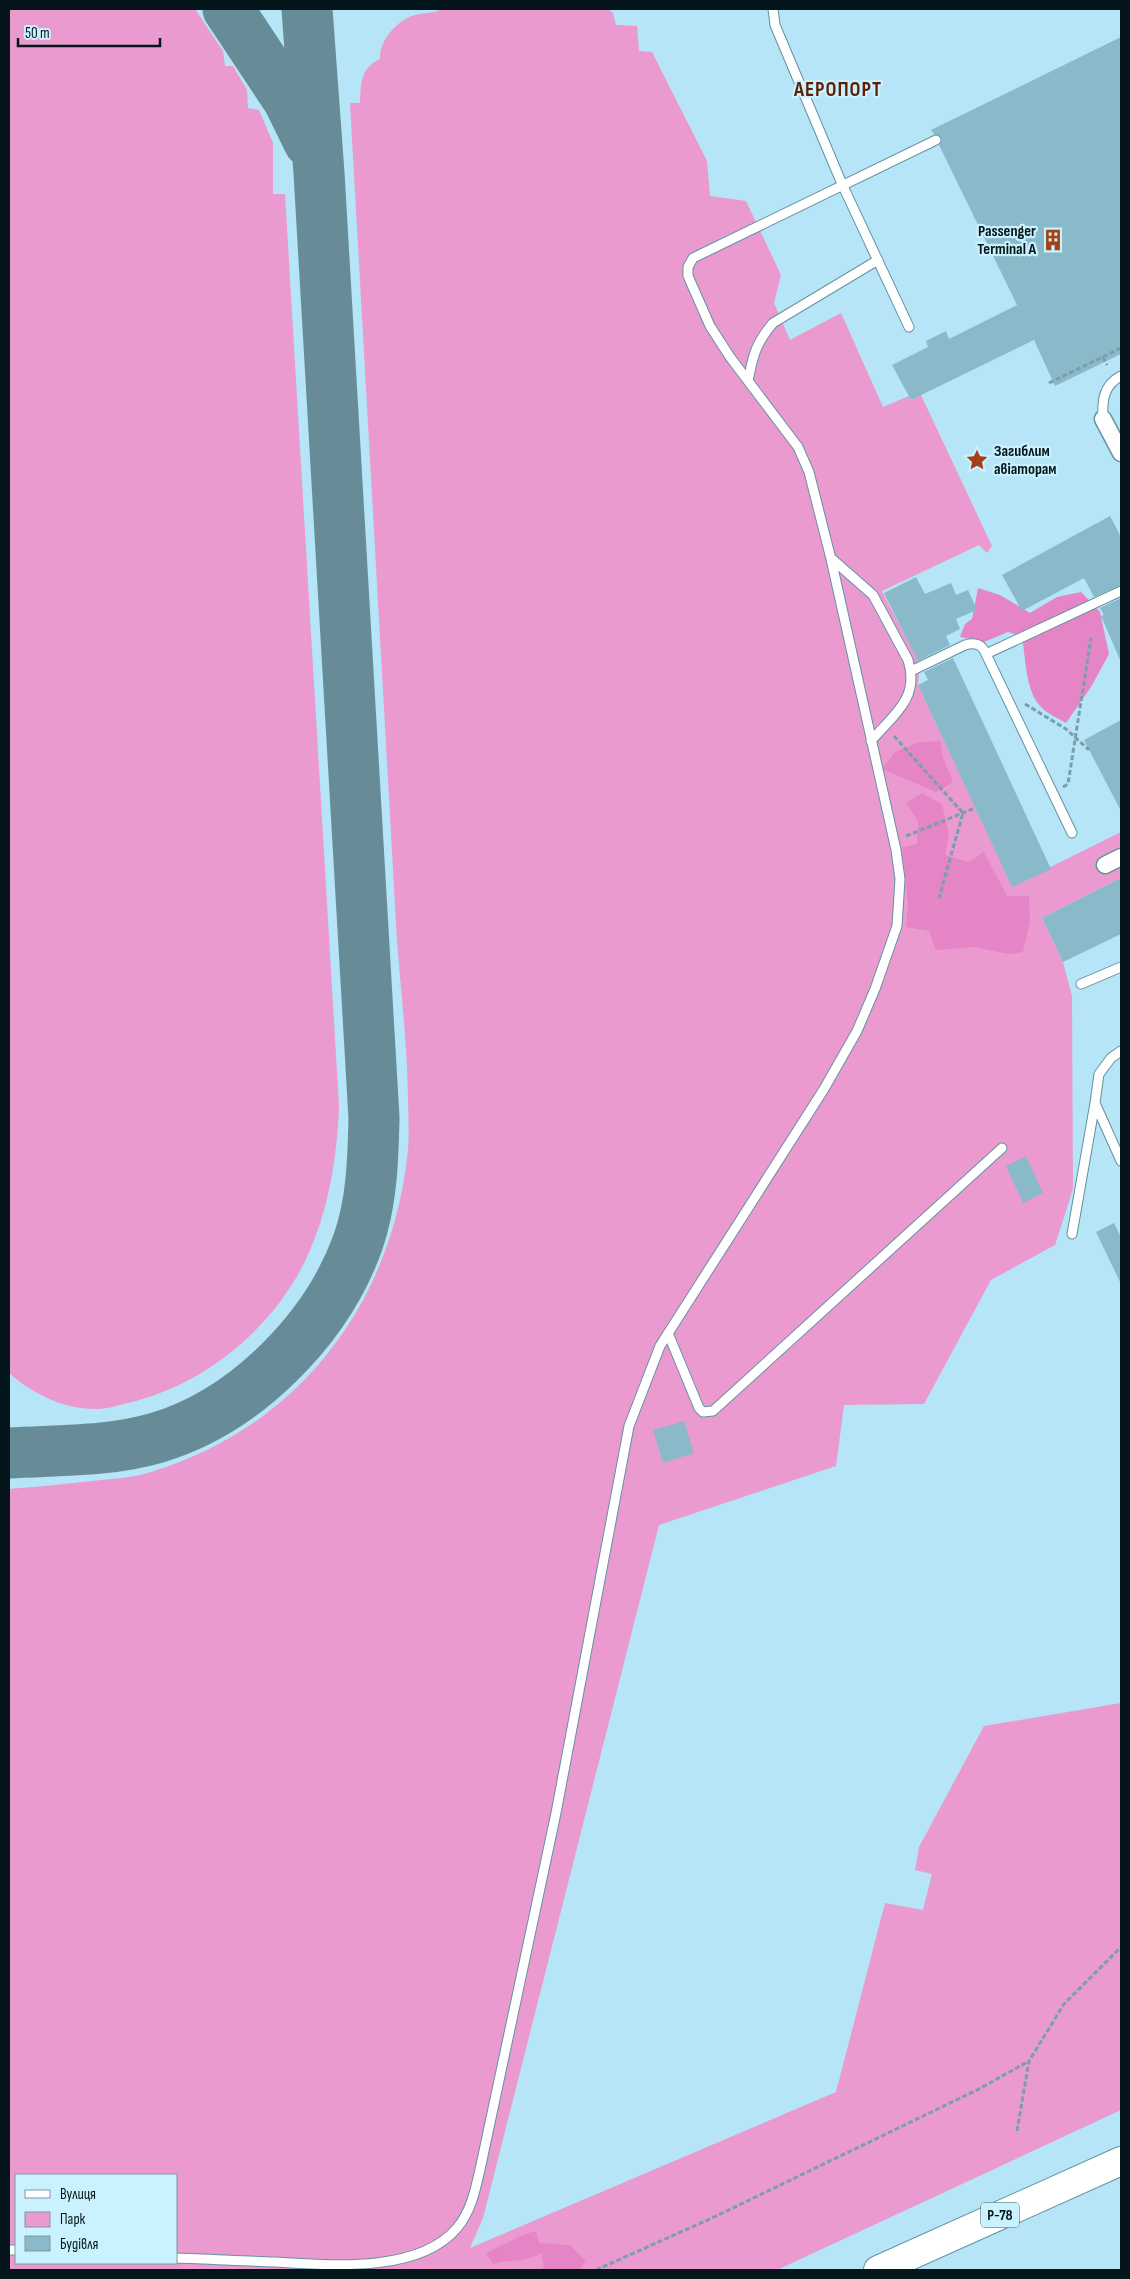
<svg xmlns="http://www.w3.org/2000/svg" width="1130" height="2279" viewBox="0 0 1130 2279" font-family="'Sofia Sans Condensed',sans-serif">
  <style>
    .green { fill: #eb9acf; fill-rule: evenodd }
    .forest { fill: #e585c5 }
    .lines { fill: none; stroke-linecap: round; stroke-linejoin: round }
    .taxiway { stroke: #688c97; stroke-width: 51 }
    .building { fill: #8abaca }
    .service-casing { stroke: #6392a1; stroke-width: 11 }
    .minor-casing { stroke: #6392a1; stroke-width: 19 }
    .trunk-casing { stroke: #6392a1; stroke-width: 30 }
    .path { stroke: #799fac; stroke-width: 3; stroke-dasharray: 5 2.5; stroke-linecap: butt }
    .service { stroke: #fff; stroke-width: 9 }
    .minor { stroke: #fff; stroke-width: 16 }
    .trunk { stroke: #fff; stroke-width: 28 }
    .labels { text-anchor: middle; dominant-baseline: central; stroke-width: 4.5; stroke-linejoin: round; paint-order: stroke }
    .shield { fill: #caf1fe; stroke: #3f585f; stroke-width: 1 }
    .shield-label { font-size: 15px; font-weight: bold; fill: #04161b }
    .poi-label { font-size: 16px; font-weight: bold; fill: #04161b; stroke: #caf1fe; text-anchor: end }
    .district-label { font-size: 21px; font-weight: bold; letter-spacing: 1px; fill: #5f1f03; stroke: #caf1fe }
  </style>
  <rect width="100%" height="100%" fill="#b5e5f6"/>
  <path class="green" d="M 9,9 L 195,9 L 223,51 L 225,66 L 233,66 L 247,90 L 248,108 L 259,110 L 273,143 L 273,194 L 285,194 L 339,1106 C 337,1158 329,1209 307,1257 C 274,1328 205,1385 128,1403 C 118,1405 108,1409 98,1409 C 65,1410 33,1394 9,1373 Z
    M 439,9 L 608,9 L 613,13 L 616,25 L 637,26 L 639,51 L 652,52 L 707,161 L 710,196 L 746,201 L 781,275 L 774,303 L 790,340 L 841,313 L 883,407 L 909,396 L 910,400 L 921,395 L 992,546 L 987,553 L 979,545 L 882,591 L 920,664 L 918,685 L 1012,886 L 1121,832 L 1121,878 L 1042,918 L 1063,962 L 1072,996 L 1073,1189 L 1055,1245 L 991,1280 L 924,1404 L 844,1405 L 836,1466 L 659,1525 L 483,2218 L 470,2248 L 836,2092 L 885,1903 L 923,1910 L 932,1874 L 915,1870 L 919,1847 L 984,1726 L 1121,1703 L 1121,2110 L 777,2270 L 9,2270 L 9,1489 C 37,1487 64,1484 92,1481 C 111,1479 132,1478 151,1472 C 296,1428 389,1308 407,1159 C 410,1138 408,1116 408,1095 C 407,1044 401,992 397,941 L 350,103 L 360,103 C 361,84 360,68 380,59 C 379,41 397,20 415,15 C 422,13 431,13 438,11 ZM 16,2175 L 176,2175 L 176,2263 L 16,2263 Z"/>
  <path class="forest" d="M 978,588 L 1000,595 L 1030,613 L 1057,597 L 1081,592 L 1100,612 L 1109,654 L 1091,687 L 1066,723 C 1058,718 1048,714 1042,708 C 1025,692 1026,659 1022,637 L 1008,632 L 984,642 L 960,637 L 965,624 L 972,619 Z
    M 940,741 L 943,758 L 953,782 L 936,792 L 882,769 L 895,752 L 917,743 Z
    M 922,793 L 942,804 L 949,835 L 945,855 L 968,862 L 984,852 L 1007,896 L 1029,896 L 1030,921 L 1023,952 L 1009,954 L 974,947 L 936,950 L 929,931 L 906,927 L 908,904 L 902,847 L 917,844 L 918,821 L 906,803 Z
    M 536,2231 L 539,2243 L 570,2245 L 586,2261 L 579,2270 L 542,2270 L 544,2266 L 541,2253 C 527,2263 509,2259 493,2264 L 486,2253 L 525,2234 Z"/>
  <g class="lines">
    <path class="taxiway" d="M 228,9 L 289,101 L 309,142
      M 9,1453 C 57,1450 108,1452 156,1438 C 245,1412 327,1329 358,1242 C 372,1202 373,1160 374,1118 L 319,173 L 307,9"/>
  </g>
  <path class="building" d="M 1121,37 L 1121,354 L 1055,386 L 1034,340 L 911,400 L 892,365 L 928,347 L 926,341 L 946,331 L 949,339 L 1017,305 L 939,145 L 942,141 L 941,137 L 934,134 L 931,130 Z
    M 1110,516 L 1121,537 L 1121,585 L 1094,597 L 1084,578 L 1022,611 L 1002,575 Z
    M 916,577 L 925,594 L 951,583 L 956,595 L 968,590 L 977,610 L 956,619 L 960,629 L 946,636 L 950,645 L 918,661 L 884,593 Z
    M 1121,598 L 1121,662 L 1101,616 L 1104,615 L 1100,608 Z
    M 953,658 L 1051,869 L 1012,887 L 918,685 L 928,680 L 924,672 Z
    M 1121,720 L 1121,811 L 1084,740 Z
    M 1121,878 L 1121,934 L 1063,962 L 1042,918 Z
    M 1026,1156 L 1043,1193 L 1023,1203 L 1006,1166 Z
    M 1114,1223 L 1121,1237 L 1121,1284 L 1096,1232 Z
    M 684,1421 L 694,1453 L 663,1463 L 653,1430 Z"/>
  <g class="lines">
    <g class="service-casing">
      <path id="service" d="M 773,9 L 775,25 L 842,184 L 909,327
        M 748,381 C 753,355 756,343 773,323 L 878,260
        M 1103,419 C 1102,402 1103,385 1121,376
        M 832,559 L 873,595 L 908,660 C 920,698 894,714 871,741
        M 986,654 L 1121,591
        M 911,671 L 965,645 C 975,642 982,644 986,654 L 1072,833
        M 1081,984 L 1121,967
        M 1121,1051 L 1111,1058 L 1099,1074 L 1095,1103 L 1121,1161
        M 1072,1234 L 1095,1103
        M 668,1333 L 699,1408 L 703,1412 L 713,1411 L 1002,1148
        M 9,2250 L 16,2250
        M 176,2258 C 209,2259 242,2261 275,2262 C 329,2265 418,2274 457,2228 C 472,2210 476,2187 481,2165 L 556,1813 L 629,1426 L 660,1346 L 824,1089 L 857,1031 L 875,989 L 897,926 L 900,879 L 896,850 L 831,559 L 809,472 L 798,447 L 730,357 L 710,326 L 688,276 L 688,267 L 693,258 L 936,140"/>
    </g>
    <g class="minor-casing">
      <path id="minor" d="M 1103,419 L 1121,453
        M 1105,865 L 1121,857"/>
    </g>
    <g class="trunk-casing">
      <path id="trunk" d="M 878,2270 L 1121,2161"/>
    </g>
    <path class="path" d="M 1103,357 L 1107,365
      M 1049,383 L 1121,348
      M 1025,704 L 1066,729 L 1089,750
      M 894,736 L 963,813 L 939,898
      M 1063,787 L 1068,784 L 1091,638
      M 906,836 L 975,808
      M 1017,2131 L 1029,2061 L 1064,2004 L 1121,1947
      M 596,2270 L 712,2218 L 979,2089 L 1029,2061"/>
    <use href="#service" class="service"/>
    <use href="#minor" class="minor"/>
    <use href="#trunk" class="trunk"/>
  </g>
  <defs>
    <g id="building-bare" transform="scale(1.725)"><path d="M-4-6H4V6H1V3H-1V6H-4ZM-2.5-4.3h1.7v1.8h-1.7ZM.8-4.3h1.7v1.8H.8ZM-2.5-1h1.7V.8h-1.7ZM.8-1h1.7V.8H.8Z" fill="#a54014" stroke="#caf1fe" stroke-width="2.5" paint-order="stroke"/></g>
    <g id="sight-bare" transform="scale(1.725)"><path d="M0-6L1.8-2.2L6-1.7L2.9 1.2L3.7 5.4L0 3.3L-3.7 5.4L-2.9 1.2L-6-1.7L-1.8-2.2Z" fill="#a54014" stroke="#caf1fe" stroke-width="2.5" paint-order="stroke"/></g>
  </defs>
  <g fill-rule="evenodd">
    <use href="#building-bare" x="1053" y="240"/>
    <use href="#sight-bare" x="977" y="460"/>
  </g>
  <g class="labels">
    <rect class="shield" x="981" y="2202.5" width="38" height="25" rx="4"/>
    <g class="shield-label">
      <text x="1000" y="2215">Р-78</text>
    </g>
    <g class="poi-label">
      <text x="1036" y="231">Passenger<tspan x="1036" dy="18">Terminal A</tspan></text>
      <text x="994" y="451" text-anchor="start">Загиблим<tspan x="994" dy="18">авіаторам</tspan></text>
    </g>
    <g class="district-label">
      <text x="838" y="89">АЕРОПОРТ</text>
    </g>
  </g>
  <rect width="1130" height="2279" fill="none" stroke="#04161b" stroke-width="20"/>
  <rect x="15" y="2174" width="162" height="90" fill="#caf1fe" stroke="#7b99a3"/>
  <rect x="25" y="2190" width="25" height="8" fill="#ffffff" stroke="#7b99a3"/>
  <text x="60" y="2199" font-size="15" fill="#04161b">Вулиця</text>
  <rect x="25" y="2212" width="25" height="15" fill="#eb9acf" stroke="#7b99a3"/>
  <text x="60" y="2224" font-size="15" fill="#04161b">Парк</text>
  <rect x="25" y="2236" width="25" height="15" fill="#8abaca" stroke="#7b99a3"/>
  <text x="60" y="2249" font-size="15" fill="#04161b">Будівля</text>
  <path d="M18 38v8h142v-8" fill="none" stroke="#04161b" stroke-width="2.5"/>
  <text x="25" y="38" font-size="15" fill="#04161b" stroke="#caf1fe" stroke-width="4" paint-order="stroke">50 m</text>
</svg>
